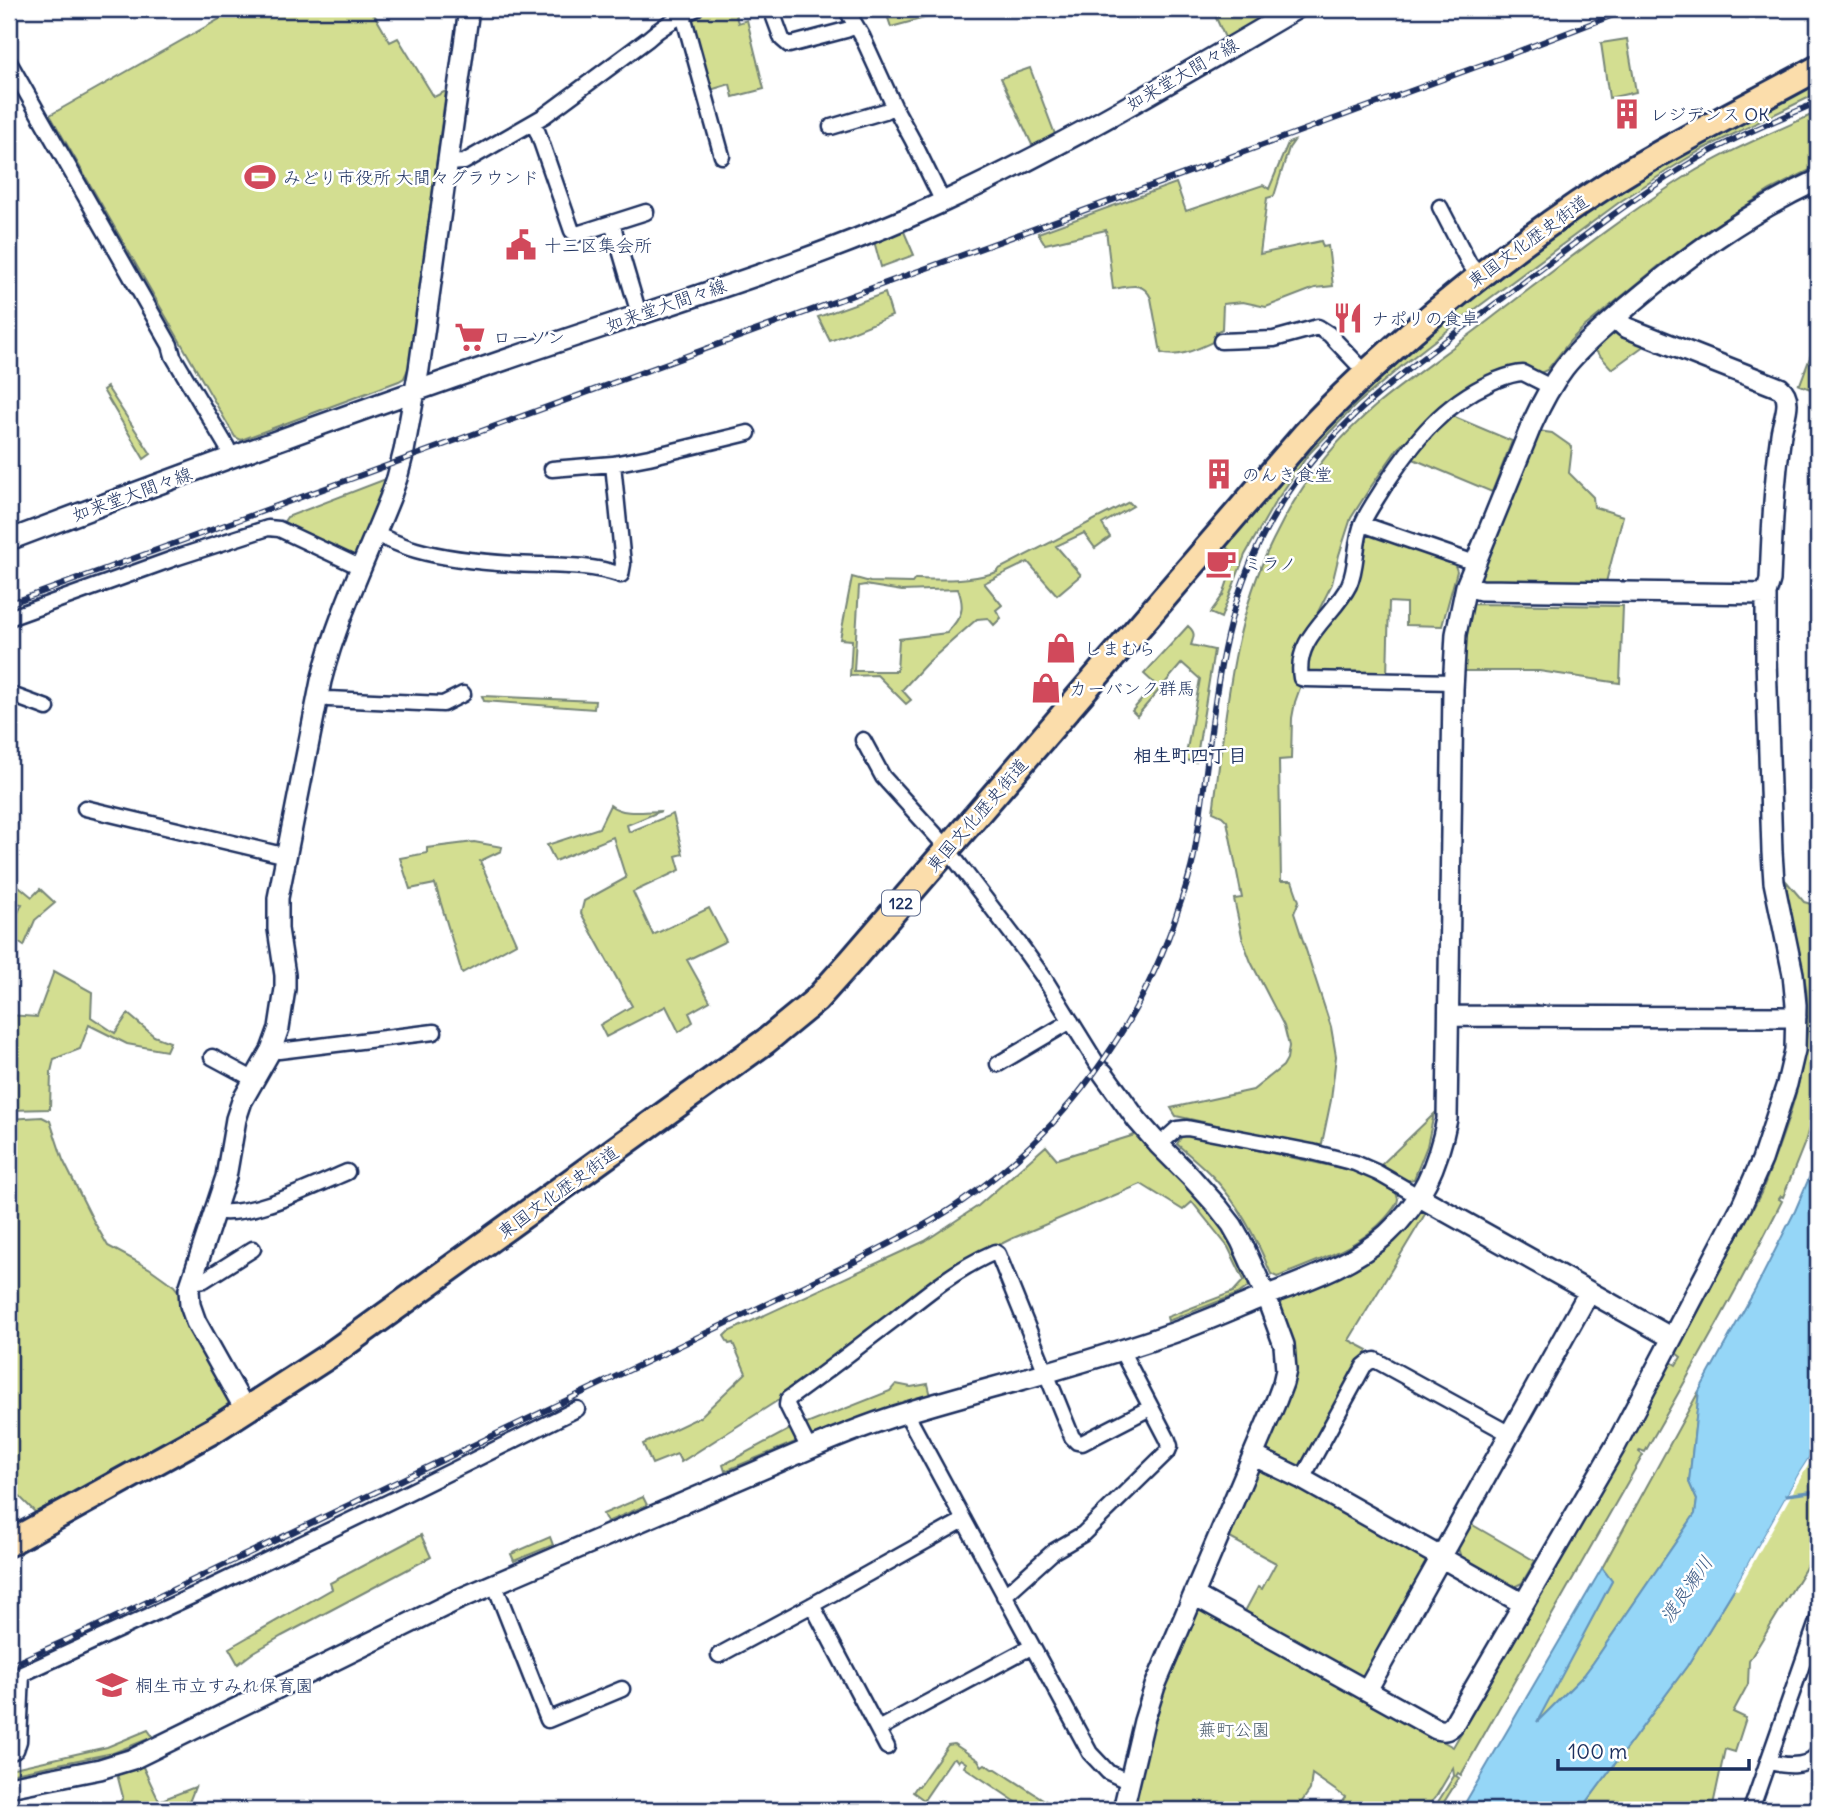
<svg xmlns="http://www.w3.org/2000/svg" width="1827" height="1819" viewBox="0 0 1827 1819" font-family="Delius,'Klee One',sans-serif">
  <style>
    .green { fill: #d3de91; stroke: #778678; stroke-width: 2; fill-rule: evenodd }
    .water { fill: #95d6f7; stroke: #6493ba; stroke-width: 2 }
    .pier { fill: #fff }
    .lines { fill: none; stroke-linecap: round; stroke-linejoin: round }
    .stream { stroke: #6493ba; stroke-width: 3.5 }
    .street-casing { stroke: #1b2f5e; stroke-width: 19 }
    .secondary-casing { stroke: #1b2f5e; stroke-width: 24 }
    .highway-casing { stroke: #1b2f5e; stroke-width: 30 }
    .street { stroke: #fff; stroke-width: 14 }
    .secondary { stroke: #fff; stroke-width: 19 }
    .highway { stroke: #fbddab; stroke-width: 24 }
    .rail-casing { stroke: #1b2f5e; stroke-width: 6 }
    .rail { stroke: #fff; stroke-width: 3.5; stroke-dasharray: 10; stroke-linecap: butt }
    .labels { text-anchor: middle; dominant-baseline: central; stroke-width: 5; stroke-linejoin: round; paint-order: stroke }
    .shield { fill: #fff; stroke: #5f6d8e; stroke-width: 2 }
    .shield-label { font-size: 16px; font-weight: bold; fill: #1b2f5e }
    .street-label { font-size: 18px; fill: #1b2f5e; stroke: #fff }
    .poi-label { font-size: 18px; fill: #1b2f5e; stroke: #fff; text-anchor: start }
    .park-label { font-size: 18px; fill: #495b6b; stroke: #fff }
    .neighbourhood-label { font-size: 19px; font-weight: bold; fill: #1b2f5e; stroke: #fff }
    .water-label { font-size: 19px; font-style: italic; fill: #3a5984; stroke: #fff }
  </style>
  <rect width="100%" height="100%" fill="#fff"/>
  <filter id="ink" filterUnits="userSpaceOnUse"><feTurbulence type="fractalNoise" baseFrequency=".0143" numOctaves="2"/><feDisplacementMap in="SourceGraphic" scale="14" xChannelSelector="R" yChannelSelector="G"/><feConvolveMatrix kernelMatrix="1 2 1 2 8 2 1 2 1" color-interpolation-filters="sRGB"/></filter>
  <g filter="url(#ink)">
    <path class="green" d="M 228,9 L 371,9 L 390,42 L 398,38 L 434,97 L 446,91 L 409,367 L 404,378 L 399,381 L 241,440 L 235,437 L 50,115 L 230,13 Z
      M 707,9 L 734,9 L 738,23 L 747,20 L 764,89 L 733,97 L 730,84 L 707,91 L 690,17 Z
      M 895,9 L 958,9 L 891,27 L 887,15 L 895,13 Z
      M 1212,9 L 1279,9 L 1226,40 Z
      M 1627,39 L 1636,92 L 1609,98 L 1601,43 Z
      M 1030,68 L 1056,137 L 1034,149 L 1001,78 Z
      M 1818,79 L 1818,93 L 1703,149 L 1670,169 L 1621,201 L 1478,307 L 1403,365 L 1356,405 L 1308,455 L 1274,504 L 1245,555 L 1221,618 L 1210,613 L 1223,595 L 1236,556 L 1224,545 L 1318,434 L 1445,316 L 1611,191 Z
      M 1818,112 L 1818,166 L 1770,190 L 1711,228 L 1660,265 L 1583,328 L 1570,341 L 1547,370 L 1538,374 L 1456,396 L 1398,448 L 1370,488 L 1351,518 L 1339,555 L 1332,584 L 1296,656 L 1300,688 L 1295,702 L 1292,718 L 1291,759 L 1279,760 L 1281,881 L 1292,881 L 1299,901 L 1294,913 L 1331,1027 L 1336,1056 L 1331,1100 L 1321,1148 L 1176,1116 L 1171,1108 L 1253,1090 L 1283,1066 L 1287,1059 L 1289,1046 L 1284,1026 L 1251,962 L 1243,941 L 1234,899 L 1242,898 L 1227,821 L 1222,816 L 1213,812 C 1226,720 1231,624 1273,540 C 1298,488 1335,440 1379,403 C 1416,373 1456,346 1493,317 C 1556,269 1618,219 1685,177 C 1727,151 1774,132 1818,112 Z
      M 1294,141 L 1289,148 L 1274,196 L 1267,198 L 1260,254 L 1321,241 L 1323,247 L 1328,246 L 1333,286 L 1315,288 L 1266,307 L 1243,302 L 1223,304 L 1222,329 L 1216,332 L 1215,341 C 1199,348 1179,359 1161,353 L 1151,298 C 1143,280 1129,287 1113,289 L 1106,230 L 1045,244 L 1038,233 L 1176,183 L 1186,211 L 1263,185 L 1269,189 L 1288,143 Z
      M 902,227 L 914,255 L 881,267 L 874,241 Z
      M 885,293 L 892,316 L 830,341 L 818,317 Z
      M 1616,333 L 1645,345 L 1612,369 L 1593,348 L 1608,335 Z
      M 1818,336 L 1818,392 L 1798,384 L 1800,384 Z
      M 107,387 L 151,454 L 144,459 L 103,390 Z
      M 1450,415 L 1512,441 L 1492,492 L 1411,458 L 1436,428 Z
      M 1538,431 L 1552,433 L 1572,447 L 1569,473 L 1593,497 L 1594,507 L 1623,516 L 1605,586 L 1486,584 L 1479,574 Z
      M 391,477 L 357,555 L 353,555 L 283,523 L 287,517 Z
      M 1129,502 L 1133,506 L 1102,524 L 1110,537 L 1095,548 L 1084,533 L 1056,546 L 1081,575 L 1057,595 L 1028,562 L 984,583 L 1002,605 L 996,610 L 1001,618 L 994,625 L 988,618 L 977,619 L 926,664 L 902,690 L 911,700 L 906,704 L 877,675 L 850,676 L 852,640 L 840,639 L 852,577 L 870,582 L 912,583 L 915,579 C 944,580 969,581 997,572 L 997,570 ZM 865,585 L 902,591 L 958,589 C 966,610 961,617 947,633 L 899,639 L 897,671 L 854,671 L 859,586 Z
      M 1371,534 L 1454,563 L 1457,571 L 1442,626 L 1406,625 L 1406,603 L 1389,602 L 1387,676 L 1307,675 L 1305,663 L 1363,539 Z
      M 1474,604 L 1623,606 L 1620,683 L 1539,671 L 1461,671 L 1469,610 Z
      M 1188,626 C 1196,633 1194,636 1191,645 L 1214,650 L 1196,762 L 1185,760 L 1200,679 L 1182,663 L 1137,716 L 1132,711 L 1155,684 L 1144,674 Z
      M 482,696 L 595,701 L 594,709 L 484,701 Z
      M 610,805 C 623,816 646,811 661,811 L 627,825 L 629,832 L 673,814 L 683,854 L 676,856 L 680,870 L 633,892 L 653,935 L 709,908 L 726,941 L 687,960 L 710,1001 L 689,1013 L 693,1022 L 679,1032 L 666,1006 L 606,1037 L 600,1025 L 632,1006 L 581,913 L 584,901 L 626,878 L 613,837 L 555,861 L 547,845 L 599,828 Z
      M 474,842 L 502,847 L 501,851 L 480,861 L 516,943 L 462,973 L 435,884 L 410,889 L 400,858 L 427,853 L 427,848 Z
      M 9,878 L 32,897 L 40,889 L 55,903 L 35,920 L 24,946 L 18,942 L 9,945 L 16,917 L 22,904 L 9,902 Z
      M 1786,881 L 1804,902 L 1818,906 L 1818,1097 L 1805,1142 L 1783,1197 L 1781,1196 L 1779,1199 L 1782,1201 C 1739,1287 1692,1369 1645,1452 L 1640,1450 L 1639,1452 L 1643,1455 L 1461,1775 L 1458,1773 L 1456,1776 L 1459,1778 L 1439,1810 L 1433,1810 L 1454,1776 L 1453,1768 L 1437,1795 L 1425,1810 L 1337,1810 L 1345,1797 L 1312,1774 L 1310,1790 L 1296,1810 L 1131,1810 L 1154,1712 L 1195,1610 L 1203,1607 L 1453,1747 L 1634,1433 L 1671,1362 L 1676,1365 L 1681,1357 L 1676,1353 L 1761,1193 C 1785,1132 1812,1063 1807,997 C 1804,958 1789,922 1786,881 Z
      M 54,971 L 92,992 L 91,1017 L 115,1033 L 128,1014 L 154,1036 L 170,1042 L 166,1051 L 127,1044 L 89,1025 L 80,1049 L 54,1059 L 51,1072 L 50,1109 L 10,1110 L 13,1072 L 10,1072 L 9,1015 L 37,1017 Z
      M 1434,1114 L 1427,1146 L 1414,1179 L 1406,1181 L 1380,1166 Z
      M 42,1117 L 50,1121 L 63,1160 L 93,1220 L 108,1246 L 149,1268 L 174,1286 L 181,1295 L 199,1345 L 229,1402 L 228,1408 L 178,1439 L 38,1515 L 18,1495 L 13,1485 L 9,1487 L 9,1119 Z
      M 1138,1134 L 1215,1216 L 1230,1240 L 1249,1281 L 1248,1287 L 1238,1294 L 1168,1321 L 1167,1317 L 1233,1292 L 1244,1280 L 1228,1247 L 1192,1202 L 1183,1210 L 1141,1184 L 1011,1239 L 969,1260 L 899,1308 L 777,1401 L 681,1462 L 677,1454 L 652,1464 L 643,1444 L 700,1417 L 746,1373 L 733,1343 L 729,1344 L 724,1336 L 728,1332 L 925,1241 L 978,1206 L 1046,1146 L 1057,1159 Z
      M 1183,1134 L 1354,1171 L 1365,1175 L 1396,1192 L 1398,1199 L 1397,1203 C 1371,1245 1319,1260 1277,1277 L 1271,1274 C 1257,1239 1240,1206 1214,1178 C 1203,1166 1189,1155 1177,1144 Z
      M 1426,1210 L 1427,1211 L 1349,1340 L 1368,1350 L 1303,1465 L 1294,1468 L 1269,1454 L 1267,1444 L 1288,1393 L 1279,1309 L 1284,1297 L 1416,1212 Z
      M 896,1384 L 911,1387 L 928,1384 L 931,1396 L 895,1407 L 810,1437 L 804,1425 L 890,1391 Z
      M 1699,1391 L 1689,1482 L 1697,1500 L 1695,1514 L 1593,1663 L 1584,1675 L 1535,1724 L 1612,1581 L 1602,1568 Z
      M 792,1428 L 800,1440 L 725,1471 L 723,1465 Z
      M 1818,1444 L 1818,1553 L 1813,1551 L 1805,1569 L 1749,1661 L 1748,1684 L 1733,1712 L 1746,1718 L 1735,1752 L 1725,1749 L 1712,1810 L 1581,1810 L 1687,1666 L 1734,1589 L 1800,1472 Z
      M 1264,1467 L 1425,1557 L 1427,1567 L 1368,1674 L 1358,1676 L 1244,1613 L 1258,1587 L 1262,1589 L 1276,1563 L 1228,1537 L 1254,1472 Z
      M 643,1497 L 647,1505 L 607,1522 L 603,1514 Z
      M 1471,1524 L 1535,1561 L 1522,1583 L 1514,1587 L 1461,1558 L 1458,1548 Z
      M 421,1535 L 431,1557 L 282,1636 L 254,1652 L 238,1664 L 229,1648 L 332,1589 L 330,1583 Z
      M 550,1537 L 553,1545 L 514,1561 L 511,1554 Z
      M 148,1730 L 153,1737 L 113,1753 L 9,1774 L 9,1769 L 107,1747 Z
      M 954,1744 L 978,1760 L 982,1766 L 985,1764 L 992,1769 L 996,1769 L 1060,1810 L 1028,1810 L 964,1767 L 966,1763 L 960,1759 L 958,1762 L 955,1758 L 952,1759 L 924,1800 L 913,1792 L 917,1786 L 919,1786 L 948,1745 Z
      M 142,1765 L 159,1801 L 195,1787 L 188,1805 L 188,1810 L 102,1810 L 121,1801 L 123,1797 L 117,1774 Z"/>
    <path class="water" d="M 1818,1157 L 1818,1444 L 1800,1472 L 1734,1589 L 1687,1666 L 1581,1810 L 1461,1810 L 1602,1568 L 1612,1581 L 1537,1722 L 1584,1675 L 1593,1663 L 1695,1514 L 1697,1500 L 1689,1482 L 1699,1391 L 1755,1290 L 1795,1211 Z"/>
    <path class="pier" d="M 1818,1444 L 1818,1450 L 1803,1474 L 1738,1590 L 1734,1589 L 1800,1472 Z"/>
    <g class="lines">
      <path class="stream" d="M 1786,1495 L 1818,1491"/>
      <g class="street-casing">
        <path id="street" d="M 771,9 L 782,39 L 789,45 L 846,30 L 856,26
          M 846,9 L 862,36 L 894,106 L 913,141 L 943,202
          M 9,10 L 10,9
          M 681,15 L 685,22 L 722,156
          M 9,62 L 170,345 L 173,356 L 227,447 L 230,459
          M 533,123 L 538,133 L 572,231 L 577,234 L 646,212
          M 831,127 L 885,111 L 894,106
          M 449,163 L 464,162 L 544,116 L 648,39 C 662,26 678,17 695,9
          M 1440,207 L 1469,263 L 1479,276
          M 612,223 L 639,314
          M 1221,341 L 1274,339 L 1318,327 L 1329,334 L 1366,373
          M 552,469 L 613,464
          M 1362,524 L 1475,563
          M 375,534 C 389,540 402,546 416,550 C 447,559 481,562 513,564 C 548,566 587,563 621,575 L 623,564 L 613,464 L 649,457 L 748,433
          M 9,618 L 178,557 L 268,528 L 279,529 L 362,568
          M 1454,682 L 1305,679 L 1301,678 C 1294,637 1334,616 1349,585 C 1358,565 1354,542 1363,522 C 1369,509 1378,497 1385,485 C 1414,441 1443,404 1492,382 C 1502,378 1512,373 1523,373 L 1551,387
          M 9,694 L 47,708
          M 319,697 L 328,699 L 443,704 L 463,694
          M 863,740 L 883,777 L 942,842 L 1024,950 L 1044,978 L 1103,1073
          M 85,808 L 287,856
          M 271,1050 L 279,1051 L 434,1032
          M 212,1057 L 253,1079
          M 998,1064 L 1071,1021
          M 1159,1145 L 1177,1129 L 1187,1128 L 1312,1152 L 1355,1163 L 1378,1173 L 1418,1196
          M 215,1211 C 248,1219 314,1186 347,1172
          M 191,1282 L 204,1280 L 253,1249
          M 907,1412 L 912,1424 L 1090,1753 L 1108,1772 L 1129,1782
          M 809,1449 L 787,1405 L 788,1399 C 825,1373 860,1345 896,1318 C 927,1293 958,1268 995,1252 L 998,1254 L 1072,1437 L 1077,1442 L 1082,1443 L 1150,1408
          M 1302,1479 L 1364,1366 L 1369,1362 L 1375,1360 L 1510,1434
          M 494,1583 L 548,1720 L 622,1689
          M 1004,1596 L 1054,1551 L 1083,1534 L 1168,1451 L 1170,1446 L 1168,1440 L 1121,1350
          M 812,1605 L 887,1747
          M 719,1655 L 812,1605 L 964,1520
          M 878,1729 L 1031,1647
          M 9,1753 L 16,1750 L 19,1741 L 22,1674 L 203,1591 L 397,1498 L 577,1409
          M 1769,1762 C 1786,1766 1808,1769 1818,1753
          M 1751,1810 L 1818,1619"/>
      </g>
      <g class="secondary-casing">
        <path id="secondary" d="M 9,540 C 184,474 360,409 537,349 C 674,302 814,262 945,201 C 1066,145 1181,76 1296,9
          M 1466,586 L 1481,590 L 1766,594
          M 1449,1016 L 1796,1017
          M 1103,1073 L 1137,1120 L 1159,1145 L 1190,1176 L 1218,1207 L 1232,1225 L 1241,1241 L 1266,1296 L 1284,1345 L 1286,1370 L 1283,1383 L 1277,1399 L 1155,1686 L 1144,1721 L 1123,1810
          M 1418,1196 L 1672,1338
          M 246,1411 L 196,1322 L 190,1305 L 189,1289 L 226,1177 L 236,1119 L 242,1101 L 271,1050 L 279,1028 L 285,989 L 285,975 L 278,929 L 278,898 L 321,681 C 337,618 366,558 390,498 L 397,478 L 404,451 L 419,369 L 469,9
          M 1254,1456 L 1302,1479 L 1522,1603
          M 1194,1595 L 1436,1729 C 1444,1731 1447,1731 1453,1725 L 1616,1445 L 1742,1205 L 1762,1160 L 1787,1084 L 1795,1050 L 1796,1005 L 1793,974 L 1774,882 L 1772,852 L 1766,658 L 1766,594 L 1770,580 C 1772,531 1774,483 1781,434 C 1783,419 1794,399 1780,388 L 1625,327 L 1615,318
          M 1367,1690 L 1589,1292
          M 9,1787 L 100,1769 L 133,1759 L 457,1600 L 809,1449 C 842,1435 874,1422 908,1412 C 954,1398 1000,1386 1045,1373 C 1086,1361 1127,1349 1167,1335 C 1197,1325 1226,1312 1255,1300 C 1300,1282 1350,1267 1387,1234 C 1422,1202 1438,1165 1447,1119 L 1453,689 L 1456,634 L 1466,586 L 1532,424 C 1541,404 1551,385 1564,368 C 1582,345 1605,327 1626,308 C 1686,257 1747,213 1818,180"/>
      </g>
      <g class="highway-casing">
        <path id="highway" d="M 9,1543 L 214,1430 L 330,1355 L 766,1041 L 816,1000 L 851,961 L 1305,434 C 1339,397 1376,364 1413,331 C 1482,272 1553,217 1631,170 C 1692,134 1756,102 1818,68"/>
      </g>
      <use href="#street" class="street"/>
      <use href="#secondary" class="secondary"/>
      <use href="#highway" class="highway"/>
      <g class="rail-casing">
        <path id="rail" d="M 9,604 L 1506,56 L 1629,9
          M 9,1666 L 89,1630 L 860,1259 C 895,1240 932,1223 964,1200 C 1064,1131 1141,1025 1178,910 C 1185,890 1192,870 1195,849 C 1213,746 1212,641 1258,546 C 1312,433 1399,376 1495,304 C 1557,258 1617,208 1682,168 C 1725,141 1772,122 1818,102"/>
      </g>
      <use href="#rail" class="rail"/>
    </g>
  </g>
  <defs>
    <g id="building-bare" transform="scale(2.415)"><path d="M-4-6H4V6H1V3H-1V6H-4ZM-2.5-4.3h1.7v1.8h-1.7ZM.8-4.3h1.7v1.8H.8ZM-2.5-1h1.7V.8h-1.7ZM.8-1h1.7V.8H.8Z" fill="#d1495b" stroke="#fff" stroke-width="2.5" paint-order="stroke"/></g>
    <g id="stadium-bare" transform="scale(2.415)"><path d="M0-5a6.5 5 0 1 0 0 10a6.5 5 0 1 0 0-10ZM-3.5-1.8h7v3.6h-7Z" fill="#d1495b" stroke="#fff" stroke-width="2.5" paint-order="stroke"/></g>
    <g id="civic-bare" transform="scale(2.415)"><path d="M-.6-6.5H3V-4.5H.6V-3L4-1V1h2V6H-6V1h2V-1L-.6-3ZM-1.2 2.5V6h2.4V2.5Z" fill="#d1495b" stroke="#fff" stroke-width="2.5" paint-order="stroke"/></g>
    <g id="restaurant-bare" transform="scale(2.415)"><path d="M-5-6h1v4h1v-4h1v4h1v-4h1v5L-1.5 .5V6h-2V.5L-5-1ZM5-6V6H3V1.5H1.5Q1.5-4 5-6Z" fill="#d1495b" stroke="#fff" stroke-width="2.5" paint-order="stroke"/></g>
    <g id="supermarket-bare" transform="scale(2.415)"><path d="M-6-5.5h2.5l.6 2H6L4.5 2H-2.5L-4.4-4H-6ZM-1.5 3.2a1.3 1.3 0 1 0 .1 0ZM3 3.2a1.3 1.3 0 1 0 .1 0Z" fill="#d1495b" stroke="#fff" stroke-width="2.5" paint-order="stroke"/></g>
    <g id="cafe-bare" transform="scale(2.415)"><path d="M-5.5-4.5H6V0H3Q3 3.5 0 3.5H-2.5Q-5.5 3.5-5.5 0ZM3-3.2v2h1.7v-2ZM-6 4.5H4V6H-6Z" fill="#d1495b" stroke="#fff" stroke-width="2.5" paint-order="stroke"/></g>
    <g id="shop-bare" transform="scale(2.415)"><path d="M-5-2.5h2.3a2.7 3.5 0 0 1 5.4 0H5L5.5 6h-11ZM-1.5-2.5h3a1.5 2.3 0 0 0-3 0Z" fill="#d1495b" stroke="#fff" stroke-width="2.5" paint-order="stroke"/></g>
    <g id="school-bare" transform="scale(2.415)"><path d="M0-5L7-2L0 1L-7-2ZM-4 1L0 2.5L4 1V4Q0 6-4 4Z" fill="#d1495b" stroke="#fff" stroke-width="2.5" paint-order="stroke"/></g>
  </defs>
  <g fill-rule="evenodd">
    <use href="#building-bare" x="1627" y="114"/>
    <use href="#stadium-bare" x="260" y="177"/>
    <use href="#civic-bare" x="521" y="245"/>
    <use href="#restaurant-bare" x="1348" y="318"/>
    <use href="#supermarket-bare" x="470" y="337"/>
    <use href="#building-bare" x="1219" y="474"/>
    <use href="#cafe-bare" x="1221" y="563"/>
    <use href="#shop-bare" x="1061" y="648"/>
    <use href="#shop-bare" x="1046" y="688"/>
    <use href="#school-bare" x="112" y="1685"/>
  </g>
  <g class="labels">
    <rect class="shield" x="882" y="890.5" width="38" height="25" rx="5"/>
    <g class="shield-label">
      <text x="901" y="903">122</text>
    </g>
    <g class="street-label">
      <text transform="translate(1182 74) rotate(-30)">如来堂大間々線</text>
      <text transform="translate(1528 241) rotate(-36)">東国文化歴史街道</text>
      <text transform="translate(666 305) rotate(-19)">如来堂大間々線</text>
      <text transform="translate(132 494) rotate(-20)">如来堂大間々線</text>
      <text transform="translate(977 815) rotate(-49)">東国文化歴史街道</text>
      <text transform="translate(558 1192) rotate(-36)">東国文化歴史街道</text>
    </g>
    <g class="poi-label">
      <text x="1650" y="114">レジデンス OK</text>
      <text x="283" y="177">みどり市役所 大間々グラウンド</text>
      <text x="544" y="245">十三区集会所</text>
      <text x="1371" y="318">ナポリの食卓</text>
      <text x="493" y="337">ローソン</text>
      <text x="1242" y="474">のんき食堂</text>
      <text x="1244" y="563">ミラノ</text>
      <text x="1084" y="648">しまむら</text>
      <text x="1069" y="688">カーバンク群馬</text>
      <text x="135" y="1685">桐生市立すみれ保育園</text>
    </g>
    <g class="park-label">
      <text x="1234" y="1729">蕪町公園</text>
    </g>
    <g class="neighbourhood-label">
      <text x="1190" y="755">相生町四丁目</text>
    </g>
    <g class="water-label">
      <text transform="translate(1686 1589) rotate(-55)">渡良瀬川</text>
    </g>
  </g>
  <rect width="1827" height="1819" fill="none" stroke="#fff" stroke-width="35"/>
  <rect x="18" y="18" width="1792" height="1784" fill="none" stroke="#1b2f5e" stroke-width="2.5" filter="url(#ink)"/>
  <path d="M1558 1759v10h191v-10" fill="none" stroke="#1b2f5e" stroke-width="3.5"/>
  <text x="1568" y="1759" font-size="21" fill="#1b2f5e" stroke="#ffffff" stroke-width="5" paint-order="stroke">100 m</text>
</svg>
